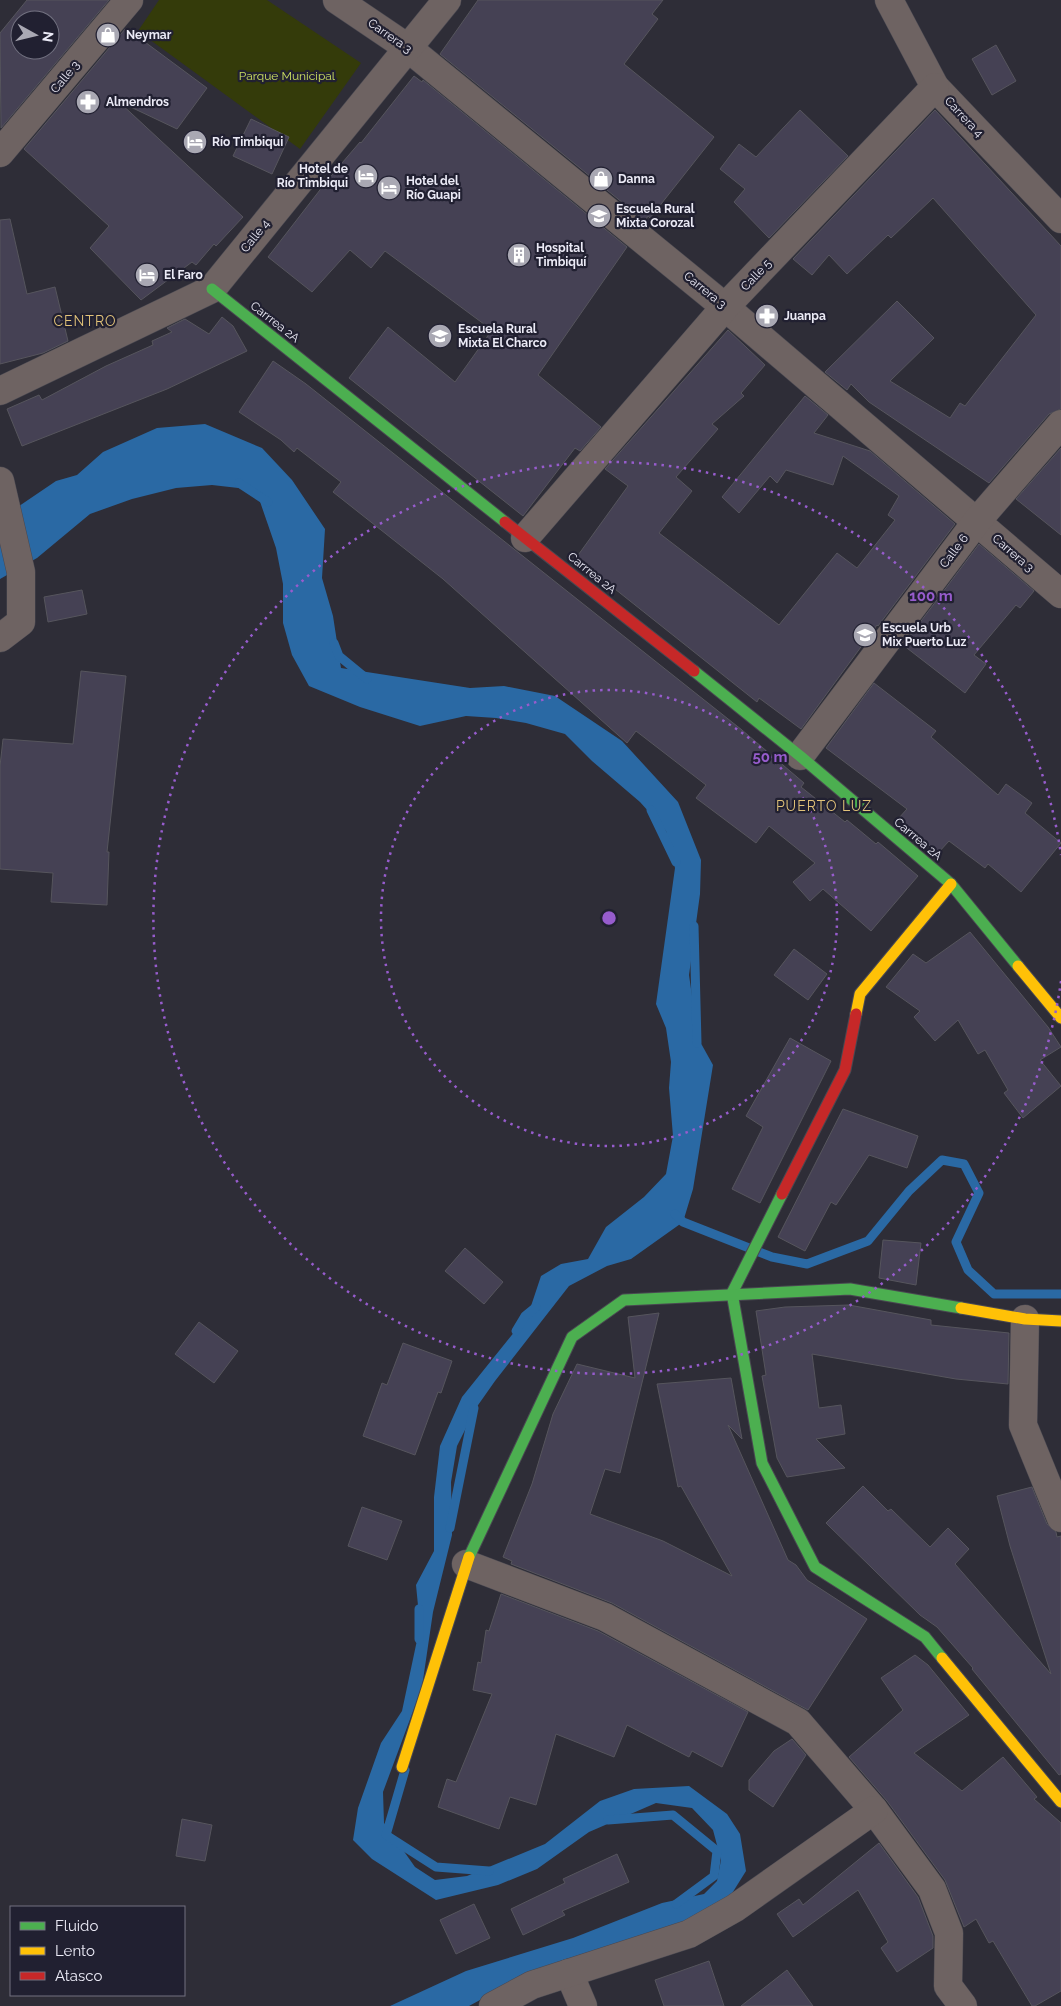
<svg xmlns="http://www.w3.org/2000/svg" width="1061" height="2006" font-family="Raleway,sans-serif">
<rect width="100%" height="100%" fill="#2e2d37"/>
<polygon fill="#343b0a" points="159,0 267,0 361,63 300,149 138,31"/>
<polygon fill="#2a69a4" points="205,424 262,448 292,480 325,529 322,578 333,616 341,668 470,688 504,686 555,696 622,741 678,802 701,860 700,894 689,975 698,1038 713,1065 693,1189 683,1222 631,1259 607,1266 569,1286 495,1381 476,1408 457,1446 451,1482 452,1535 433,1612 422,1687 383,1792 384,1823 415,1867 435,1880 467,1876 545,1844 600,1801 634,1789 689,1786 727,1814 740,1834 746,1871 726,1903 707,1915 502,1988 469,2006 390,2006 466,1971 573,1938 662,1903 704,1894 717,1881 721,1860 713,1830 692,1808 656,1803 589,1832 537,1869 498,1885 436,1900 372,1859 353,1840 358,1808 381,1743 402,1711 420,1626 416,1585 434,1551 434,1497 440,1446 462,1397 528,1315 541,1276 561,1264 588,1259 606,1227 644,1197 666,1174 673,1136 669,1088 671,1062 666,1028 656,1004 675,868 666,831 640,802 592,761 565,734 526,723 496,718 466,716 420,726 360,707 309,686 292,655 283,623 283,584 276,548 256,490 212,485 176,488 132,499 90,514 37,558 0,579 0,519 56,481 77,475 103,452 157,428"/>
<g fill="none" stroke-linecap="round" stroke-linejoin="round">
<g stroke="#2a69a4" stroke-width="9">
<polyline points="239,483 268,502"/>
<polyline points="334,643 339,656 367,679"/>
<polyline points="651,810 676,862"/>
<polyline points="694,926 697,1043"/>
<polyline points="675,1214 683,1222 772,1257 807,1264 868,1241 909,1191 942,1160 964,1164 979,1193 956,1242 968,1270 994,1294 1061,1294"/>
<polyline points="516,1331 525,1316 536,1307"/>
<polyline points="450,1528 474,1408"/>
<polyline points="419,1609 419,1639"/>
<polyline points="405,1770 386,1835 436,1867 489,1871"/>
<polyline points="608,1820 673,1815 717,1851 714,1876 676,1904"/>
</g>
</g>
<g fill="#454154" stroke="#56555d" fill-rule="evenodd">
<path d="M27,0H109L1,128L0,33ZM20,20H50V50H20Z"/>
<polygon points="478,0 663,0 652,14 658,19 624,64 714,137 650,218 648,216 645,221 440,54"/>
<polygon points="126,28 207,88 177,129 118,101 243,217 216,246 214,244 196,265 192,262 141,300 90,248 109,226 24,149"/>
<polygon points="996,45 1016,81 992,95 972,59"/>
<polygon points="414,76 422,82 423,80 627,247 538,375 601,427 580,451 575,448 523,516 349,378 388,327 455,382 492,330 385,251 371,268 350,250 312,292 268,257 330,177 360,142 361,143"/>
<polygon points="800,110 848,156 769,238 734,202 745,189 720,169 739,144 756,157"/>
<polygon points="935,110 1061,246 1061,409 1049,414 989,483 869,402 851,384 847,390 825,372 897,301 934,338 890,381 950,418 960,403 965,406 1036,315 933,198 891,238 888,235 847,274 829,255 812,275 793,259"/>
<polygon points="251,119 289,137 272,174 233,156"/>
<polygon points="10,219 27,294 55,287 68,341 43,353 0,364 0,220"/>
<polygon points="222,317 233,326 247,351 167,389 22,446 7,409 39,395 42,400 106,366 153,345 152,341 172,332 167,328 185,319 209,334"/>
<polygon points="728,330 765,365 741,393 744,396 712,424 718,429 676,477 692,491 659,533 779,625 837,553 857,568 895,520 888,515 899,496 843,456 833,485 786,470 777,483 770,476 739,513 722,497 805,396 828,415 814,433 870,451 955,524 878,626 877,625 801,729 759,698 757,702 576,558 628,486 605,469"/>
<polygon points="273,361 306,384 742,730 804,783 801,787 845,822 847,820 876,844 878,842 918,876 871,931 823,889 810,901 793,882 815,863 769,826 756,843 696,798 706,785 636,731 627,743 443,579 333,492 341,482 297,448 294,452 281,440 239,412"/>
<polygon points="1061,448 1061,535 1016,499"/>
<polygon points="979,544 1034,591 1020,608 1016,605 974,655 986,664 965,693 903,645"/>
<polygon points="82,590 87,614 48,622 44,597"/>
<polygon points="81,671 126,676 107,852 109,852 107,905 51,902 53,873 0,869 0,766 3,739 73,744"/>
<polygon points="874,683 936,731 931,737 998,795 1006,784 1032,803 1025,813 1061,843 1021,892 988,864 985,868 949,841 938,853 898,819 907,809 826,748"/>
<polygon points="970,932 1048,1027 1061,1047 1040,1060 1061,1086 1023,1118 1004,1093 1008,1090 985,1050 978,1054 958,1020 935,1041 914,1017 920,1011 886,987 913,954 926,963"/>
<polygon points="794,949 827,974 808,1000 774,975"/>
<polygon points="790,1038 831,1061 760,1203 732,1189 763,1127 746,1116"/>
<polygon points="843,1109 918,1136 907,1168 869,1155 836,1205 831,1202 805,1251 778,1237"/>
<polygon points="883,1240 921,1243 916,1285 879,1278"/>
<polygon points="465,1248 503,1282 484,1304 445,1271"/>
<polygon points="849,1305 931,1320 931,1325 1009,1333 1008,1384 956,1379 812,1354 819,1408 841,1405 845,1434 816,1439 845,1468 787,1477 777,1458 762,1376 766,1375 756,1311 785,1307"/>
<polygon points="659,1313 620,1473 605,1469 590,1514 663,1541 732,1576 681,1486 678,1487 657,1384 731,1378 742,1439 728,1425 788,1560 796,1565 807,1580 867,1619 808,1710 612,1603 511,1564 512,1561 503,1557 532,1484 553,1414 577,1364 635,1378 628,1317"/>
<polygon points="199,1322 238,1351 214,1383 175,1354"/>
<polygon points="403,1343 452,1361 441,1393 438,1392 415,1455 363,1436 382,1383 387,1385"/>
<polygon points="863,1486 888,1511 891,1509 930,1547 948,1528 969,1549 955,1564 1051,1674 1010,1546 997,1496 1032,1487 1047,1524 1056,1532 1057,1537 1061,1536 1061,1774 1059,1775 972,1669 973,1668 937,1627 920,1615 826,1523"/>
<polygon points="362,1507 402,1521 387,1560 348,1546"/>
<polygon points="501,1594 598,1631 748,1712 722,1767 692,1751 689,1757 627,1725 614,1757 556,1734 536,1805 510,1797 499,1829 438,1807 447,1779 456,1782 492,1694 473,1690 478,1662 481,1663 486,1630 489,1631"/>
<polygon points="915,1655 928,1665 969,1715 914,1753 962,1791 1003,1757 1037,1797 1034,1799 1061,1823 1061,1991 1035,2006 1032,2006 993,1941 989,1943 976,1919 964,1927 945,1880 887,1801 849,1757 903,1710 881,1678"/>
<polygon points="792,1739 806,1755 773,1807 749,1790 749,1780 774,1751"/>
<polygon points="182,1819 212,1825 205,1861 176,1856"/>
<polygon points="879,1843 918,1897 933,1936 933,1948 897,1972 881,1948 888,1942 858,1890 793,1937 777,1914 799,1899 803,1905"/>
<polygon points="617,1854 629,1882 562,1911 565,1915 523,1935 511,1909 565,1883 563,1879"/>
<polygon points="474,1904 490,1938 456,1954 440,1920"/>
<polygon points="709,1961 724,2006 664,2006 655,1980"/>
<polygon points="787,1970 813,2006 741,2006"/>
</g>
<g fill="none" stroke-linecap="round" stroke-linejoin="round">
<g stroke="#494851" stroke-width="29">
<g id="street">
<polyline points="337,0 408,48 725,307 1061,594"/>
<polyline points="889,0 935,87 1061,219"/>
<polyline points="0,153 129,0"/>
<polyline points="0,391 212,289 447,0"/>
<polyline points="0,481 21,572 21,622 0,638"/>
<polyline points="525,538 725,307 935,87"/>
<polyline points="800,756 977,521 1061,424"/>
<polyline points="1025,1319 1023,1425 1061,1518"/>
<polyline points="466,1564 605,1617 798,1722 874,1810 932,1889 949,1933 948,1986 963,2006"/>
<polyline points="569,1973 583,2006"/>
<polyline points="493,2006 532,1985 689,1934 735,1908 874,1810"/>
</g>
</g>
<g stroke="#494851" stroke-width="13">
<g id="fast">
<polyline points="212,289 505,522"/>
<polyline points="694,671 800,756 951,884 1018,966"/>
<polyline points="782,1194 732,1293 762,1463 815,1567 925,1637 942,1658"/>
<polyline points="469,1557 572,1337 624,1300 850,1289 961,1308"/>
</g>
</g>
<g stroke="#494851" stroke-width="13">
<g id="slow">
<polyline points="1018,966 1061,1018"/>
<polyline points="856,1014 860,994 951,884"/>
<polyline points="961,1308 1025,1319 1061,1321"/>
<polyline points="942,1658 1061,1802"/>
<polyline points="402,1767 469,1557"/>
</g>
</g>
<g stroke="#494851" stroke-width="13">
<g id="jam">
<polyline points="505,522 694,671"/>
<polyline points="782,1194 845,1070 856,1014"/>
</g>
</g>
<use href="#street" stroke="#6e6362" stroke-width="28"/>
<use href="#fast" stroke="#4caf50" stroke-width="11"/>
<use href="#slow" stroke="#ffc107" stroke-width="11"/>
<use href="#jam" stroke="#c62828" stroke-width="11"/>
</g>
<g fill="none" stroke="#975ccd" stroke-width="2.5" stroke-dasharray="2.5 5">
<circle cx="609" cy="918" r="228"/>
<path d="M1061 981A456 456 0 1 1 1061 855"/>
</g>
<defs>
<g id="shop-disc" transform="scale(1.25)"><circle r="9.5" fill="#a9a8b3" stroke="#212031"/><path d="M-5-2.5h2.3a2.7 3.5 0 0 1 5.4 0H5L5.5 6h-11ZM-1.5-2.5h3a1.5 2.3 0 0 0-3 0Z" fill="#fff"/></g>
<g id="pharmacy-disc" transform="scale(1.25)"><circle r="9.5" fill="#a9a8b3" stroke="#212031"/><path d="M-2-6h4v4h4v4h-4v4h-4v-4h-4v-4h4Z" fill="#fff"/></g>
<g id="hotel-disc" transform="scale(1.25)"><circle r="9.5" fill="#a9a8b3" stroke="#212031"/><path d="M-6-4.5h1.5V1H6V5H4.5V3h-9V5H-6ZM-4 0a1.8 1.8 0 1 1 3.6 0ZM.5 0V-2.5h3Q6-2.5 6 0Z" fill="#fff"/></g>
<g id="school-disc" transform="scale(1.25)"><circle r="9.5" fill="#a9a8b3" stroke="#212031"/><path d="M0-5L7-2L0 1L-7-2ZM-4 1L0 2.5L4 1V4Q0 6-4 4Z" fill="#fff"/></g>
<g id="building-disc" transform="scale(1.25)"><circle r="9.5" fill="#a9a8b3" stroke="#212031"/><path d="M-4-6H4V6H1V3H-1V6H-4ZM-2.5-4.3h1.7v1.8h-1.7ZM.8-4.3h1.7v1.8H.8ZM-2.5-1h1.7V.8h-1.7ZM.8-1h1.7V.8H.8Z" fill="#fff"/></g>
</defs>
<g fill-rule="evenodd">
<use href="#shop-disc" x="108" y="35"/>
<use href="#pharmacy-disc" x="88" y="102"/>
<use href="#hotel-disc" x="195" y="142"/>
<use href="#hotel-disc" x="366" y="176"/>
<use href="#shop-disc" x="601" y="179"/>
<use href="#hotel-disc" x="389" y="188"/>
<use href="#school-disc" x="599" y="216"/>
<use href="#building-disc" x="519" y="255"/>
<use href="#hotel-disc" x="147" y="275"/>
<use href="#pharmacy-disc" x="767" y="316"/>
<use href="#school-disc" x="440" y="336"/>
<use href="#school-disc" x="865" y="635"/>
</g>
<g text-anchor="middle" stroke-width="4.5" stroke-linejoin="round" paint-order="stroke">
<g font-size="12" font-weight="bold" fill="#ebeaf6" stroke="#212031" text-anchor="start">
<text x="126" y="39">Neymar</text>
<text x="106" y="106">Almendros</text>
<text x="212" y="146">Río Timbiqui</text>
<text x="348" y="173" text-anchor="end">Hotel de<tspan x="348" dy="14">Río Timbiqui</tspan></text>
<text x="618" y="183">Danna</text>
<text x="406" y="185">Hotel del<tspan x="406" dy="14">Río Guapi</tspan></text>
<text x="616" y="213">Escuela Rural<tspan x="616" dy="14">Mixta Corozal</tspan></text>
<text x="536" y="252">Hospital<tspan x="536" dy="14">Timbiquí</tspan></text>
<text x="164" y="279">El Faro</text>
<text x="784" y="320">Juanpa</text>
<text x="458" y="333">Escuela Rural<tspan x="458" dy="14">Mixta El Charco</tspan></text>
<text x="882" y="632">Escuela Urb<tspan x="882" dy="14">Mix Puerto Luz</tspan></text>
</g>
<g font-size="12" fill="#ebeaf6" stroke="#212031">
<text transform="translate(390 36) rotate(35)" y="4">Carrera 3</text>
<text transform="translate(65 77) rotate(-50)" y="4">Calle 3</text>
<text transform="translate(964 117) rotate(47)" y="4">Carrera 4</text>
<text transform="translate(255 236) rotate(-51)" y="4">Calle 4</text>
<text transform="translate(756 275) rotate(-46)" y="4">Calle 5</text>
<text transform="translate(705 290) rotate(39)" y="4">Carrera 3</text>
<text transform="translate(275 322) rotate(38)" y="4">Carrrea 2A</text>
<text transform="translate(954 551) rotate(-53)" y="4">Calle 6</text>
<text transform="translate(1013 553) rotate(41)" y="4">Carrera 3</text>
<text transform="translate(592 573) rotate(39)" y="4">Carrrea 2A</text>
<text transform="translate(918 839) rotate(40)" y="4">Carrrea 2A</text>
</g>
<g font-size="12" fill="#cce062" stroke="#212031">
<text x="287" y="80">Parque Municipal</text>
</g>
<g font-size="14" letter-spacing="1" fill="#e2c379" stroke="#212031">
<text x="85" y="326">CENTRO</text>
<text x="824" y="811">PUERTO LUZ</text>
</g>
</g>
<circle cx="609" cy="918" r="8" fill="#975ccd" stroke="#212031" stroke-width="2.5"/>
<g font-size="15" text-anchor="middle" font-weight="bold" fill="#975ccd" stroke="#212031" stroke-width="4.5" stroke-linejoin="round" paint-order="stroke">
<text x="931" y="601">100 m</text>
<text x="770" y="762">50 m</text>
</g>
<rect x="10" y="1906" width="175" height="90" fill="#212031" stroke="#727180"/>
<rect x="20" y="1922" width="25" height="8" fill="#4caf50" stroke="#727180"/>
<text x="55" y="1931" font-size="15" fill="#ebeaf6">Fluido</text>
<rect x="20" y="1947" width="25" height="8" fill="#ffc107" stroke="#727180"/>
<text x="55" y="1956" font-size="15" fill="#ebeaf6">Lento</text>
<rect x="20" y="1972" width="25" height="8" fill="#c62828" stroke="#727180"/>
<text x="55" y="1981" font-size="15" fill="#ebeaf6">Atasco</text>
<g transform="translate(35 35) rotate(98)"><circle r="24" fill="#212031" stroke="#727180"/>
<path d="M0-4L9 19L0 12L-9 19Z" fill="#a9a8b3"/>
<text y="-8" font-size="14" font-weight="bold" text-anchor="middle" fill="#ebeaf6">N</text>
</g>
</svg>
